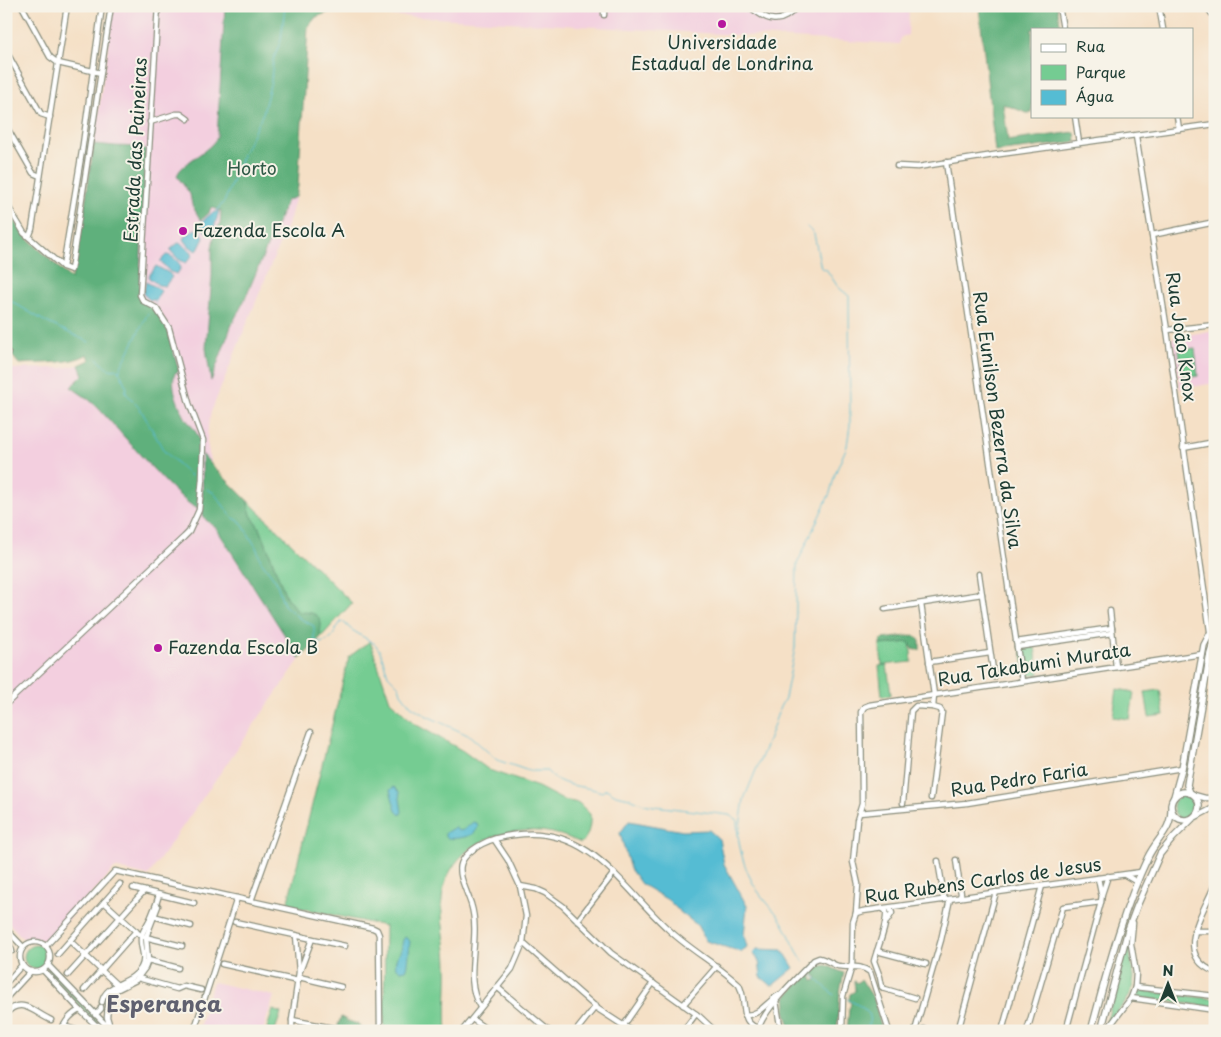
<svg xmlns="http://www.w3.org/2000/svg" width="1221" height="1037" font-family="'Playpen Sans',sans-serif">
<rect width="100%" height="100%" fill="#f7f3e8"/>
<filter id="ink" filterUnits="userSpaceOnUse"><feTurbulence type="fractalNoise" baseFrequency=".02" numOctaves="2"/><feDisplacementMap in="SourceGraphic" scale="10" xChannelSelector="R" yChannelSelector="G"/><feConvolveMatrix kernelMatrix="1 2 1 2 8 2 1 2 1" color-interpolation-filters="sRGB"/></filter>
<filter id="wash" filterUnits="userSpaceOnUse"><feTurbulence type="fractalNoise" baseFrequency=".0096" numOctaves="4" result="noise"/><feDisplacementMap in="SourceGraphic" scale="20" xChannelSelector="R" yChannelSelector="G"/><feGaussianBlur stdDeviation="1.12" result="paint"/><feColorMatrix in="noise" values="0 0 0 0 0 0 0 0 0 0 0 0 0 0 0 0 0 1.4 0 .05"/><feComposite in="paint" operator="in"/></filter>
<g filter="url(#wash)">
<rect width="100%" height="100%" fill="#f5e0c6"/>
<g fill="#f3cfdf">
<polygon points="114,6 909,6 908,35 901,37 899,44 329,12 319,16 313,20 308,27 308,32 297,192 290,218 211,412 208,426 207,442 211,464 352,603 300,659 148,876 115,868 52,938 44,941 33,939 26,942 6,920 6,369 62,368 79,365 90,360 79,244"/>
<polygon points="1215,330 1215,383 1180,389 1172,338"/>
<polygon points="213,982 274,996 263,1031 198,1031"/>
</g>
<g fill="#74cc92" stroke="#4a8463">
<polygon points="1195,348 1198,376 1183,378 1179,350"/>
<polygon points="247,500 352,603 321,637 319,632 304,612 298,612 286,597 261,531 251,515"/>
<path d="M370,641L390,701L415,724L463,751L489,770L538,787L563,800L579,803L590,814C591,823 589,837 581,843C572,839 563,835 553,833C505,823 448,844 442,898C440,920 447,944 447,966C448,987 445,1010 447,1031H384L385,926L287,905L349,657Z"/>
<polygon points="910,642 912,662 882,665 880,645"/>
<polygon points="1035,647 1039,674 1028,676 1025,674 1021,649"/>
<polygon points="887,665 891,695 882,696 879,666"/>
<polygon points="1117,689 1134,692 1130,719 1113,717"/>
<polygon points="1160,690 1164,715 1149,717 1145,692"/>
<circle cx="1185" cy="807" r="12"/>
<polygon points="1128,942 1134,977 1133,986 1130,995 1125,1003 1106,1024"/>
<circle cx="36" cy="957" r="12"/>
<polygon points="49,968 97,1020 97,1022 95,1023 49,972 47,970"/>
<polygon points="1137,990 1215,999 1215,1007 1135,997"/>
<polygon points="273,1010 281,1013 275,1030 267,1028"/>
</g>
<g fill="#5fb07c" stroke="#3f7658">
<path d="M225,6H330L329,12L316,17L308,27L298,186L296,197L287,200L244,301L232,324L211,381L206,348L212,276V248L214,237L220,224L221,211L211,207L209,213L201,220L200,219L192,205L190,194L177,176C181,162 210,152 217,137Z"/>
<polygon points="756,6 789,6 784,13 763,12"/>
<polygon points="983,6 1057,6 1061,29 1032,29 1032,113 1027,113 1003,104 1008,140 1006,141 1075,132 1076,142 995,152 979,7"/>
<path d="M94,144L115,146L142,147L146,150L139,297L157,313L166,326L179,371L175,373C170,387 179,406 186,419C191,426 196,430 199,439L198,508C181,506 113,422 95,405C88,398 79,393 71,387L83,375L79,365L90,360L88,354C69,365 41,362 19,364L6,348V206L23,234L71,279L79,244Z"/>
<path d="M202,454L211,464L247,500L251,515L261,531L286,597L298,612C307,612 321,612 321,625C321,630 319,632 321,637L300,659L216,528L206,520L203,515Z"/>
<polygon points="915,635 920,641 920,650 913,649 909,642 881,645 880,642 883,639"/>
<polygon points="826,965 844,973 840,992 837,1031 791,1031 785,1010 787,1005 786,997 804,977 811,975 813,981 815,981 817,978 812,971 813,968"/>
<polygon points="861,979 874,999 882,1031 847,1031 849,1009 851,1004 849,1000 850,994 855,991 854,981 857,983"/>
<polygon points="341,1017 348,1021 358,1024 363,1031 336,1031"/>
</g>
<g fill="#55bcd3" stroke="#3a7c84">
<polygon points="219,211 213,232 208,233 198,225 212,213"/>
<polygon points="195,229 203,235 204,238 198,250 196,251 189,246 183,238"/>
<polygon points="178,243 182,244 192,252 192,256 186,263 178,259 170,250"/>
<path d="M166,255C172,255 180,262 181,268L177,274L170,272L161,262V260Z"/>
<polygon points="156,266 169,273 172,277 165,286 158,285 148,277"/>
<polygon points="146,282 158,288 161,291 155,300 150,300 143,294"/>
<polygon points="394,787 399,792 402,812 400,815 396,811 390,790"/>
<polygon points="629,821 683,831 709,830 719,839 724,864 747,906 744,935 747,947 741,952 706,941 697,925 680,912 668,900 641,884 630,869 620,833"/>
<path d="M473,822L477,823L478,826C478,827 476,832 474,833C468,838 450,840 445,837V833L455,827L458,831L464,830Z"/>
<path d="M405,937L410,941C409,948 409,966 406,970L401,971L396,967C394,959 398,957 401,950C403,945 401,942 405,937Z"/>
<polygon points="757,949 783,950 794,968 772,986 761,977 759,961 753,953"/>
</g>
<g fill="none" stroke-linecap="round" stroke-linejoin="round">
<g stroke="#55bcd3" stroke-width="1">
<polyline points="216,212 225,200 244,152 263,113 271,81 273,60 281,40 285,6"/>
<polyline points="6,298 46,322 89,342"/>
<polyline points="155,304 157,297"/>
<path d="M97,358C103,365 108,372 118,369L127,388L125,392L141,410L164,451L191,476"/>
<polyline points="119,371 148,313"/>
<path d="M207,489L214,493L232,517L241,522L256,547L261,561L276,581L284,605L299,618L314,626V639L320,643C336,639 333,631 342,621L352,630L375,644L380,651L388,675L399,686L401,693L411,706L427,716L470,736L497,760L529,771H547C561,788 583,785 602,792L606,789L616,795L630,798L644,804L654,806L729,815L737,820C738,846 743,868 757,890C764,901 774,909 781,920C790,934 794,948 803,961"/>
<polyline points="739,833 744,799 768,741 780,707 785,698 795,648 797,564 830,493 835,474 847,446 850,425 849,296 838,287 826,269 821,268 814,234 807,227"/>
<polyline points="810,973 834,995"/>
<polyline points="847,999 862,1007 870,1015 868,1031"/>
</g>
</g>
</g>
<g filter="url(#ink)">
<g fill="none" stroke-linecap="round" stroke-linejoin="round">
<g stroke="#8a8e7d" stroke-width="7">
<g id="minor">
<polyline points="22,6 50,57 58,63 101,73"/>
<path d="M749,6C767,21 781,27 797,6"/>
<polyline points="1059,6 1063,29"/>
<polyline points="1159,6 1163,29"/>
<polyline points="1206,6 1215,18"/>
<polyline points="604,15 604,6"/>
<polyline points="6,51 41,114 50,117"/>
<polyline points="1075,116 1079,143"/>
<polyline points="1177,116 1179,129"/>
<polyline points="150,122 176,114 181,114 188,119"/>
<polyline points="6,126 33,173 40,176"/>
<polyline points="1136,136 1167,330 1210,631"/>
<polyline points="946,162 1022,681"/>
<polyline points="897,166 918,167 1000,154 1215,124"/>
<polyline points="6,203 24,233 63,267 71,270 111,6"/>
<polyline points="1152,235 1215,222"/>
<polyline points="29,237 32,229 67,6"/>
<polyline points="63,267 82,151 102,6"/>
<polyline points="1167,330 1215,325"/>
<polyline points="6,350 8,353 6,358"/>
<polyline points="1183,448 1215,442"/>
<polyline points="979,574 994,677"/>
<polyline points="921,604 934,695 933,707"/>
<polyline points="885,609 982,594"/>
<polyline points="1110,611 1116,667"/>
<polyline points="1016,642 1112,628"/>
<polyline points="1017,647 1112,633"/>
<polyline points="929,662 990,653"/>
<polyline points="6,704 184,537 189,532 199,510 202,479 203,440 189,403 169,328 156,308 143,301 140,295 158,6"/>
<polyline points="1194,795 1205,798 1215,798"/>
<polyline points="903,803 911,711 916,706 933,707 940,709 942,712 931,798"/>
<polyline points="859,813 967,803 1182,768"/>
<polyline points="1194,818 1215,807"/>
<polyline points="956,860 961,894 960,897"/>
<polyline points="938,861 944,896 942,900"/>
<polyline points="1125,875 1137,882"/>
<polyline points="1098,878 1101,893"/>
<path d="M1215,884C1204,912 1172,955 1215,972"/>
<polyline points="520,886 536,889 545,893 563,906 611,953 699,1016 715,1031"/>
<polyline points="133,888 194,903"/>
<polyline points="251,901 311,732"/>
<polyline points="104,902 141,936 182,946"/>
<path d="M883,909L886,911C888,924 877,949 874,961L880,977L882,987L885,989L915,998"/>
<polyline points="856,913 863,911 1141,872"/>
<polyline points="153,916 191,926"/>
<polyline points="577,921 614,873"/>
<polyline points="887,921 892,913 890,908"/>
<polyline points="235,922 345,946"/>
<polyline points="6,929 23,947"/>
<polyline points="1194,931 1215,931"/>
<polyline points="8,941 12,951"/>
<polyline points="70,941 118,986"/>
<circle cx="35" cy="957" r="15"/>
<polyline points="523,943 598,1009 632,1031"/>
<polyline points="46,946 115,871 237,898"/>
<polyline points="877,951 926,964"/>
<polyline points="58,954 120,884"/>
<polyline points="148,960 178,968"/>
<polyline points="222,964 298,981"/>
<polyline points="48,965 104,1023 114,1031"/>
<polyline points="43,970 80,1010 102,1031"/>
<polyline points="300,971 312,939"/>
<polyline points="68,975 144,891"/>
<polyline points="299,977 341,987"/>
<polyline points="138,978 177,989 184,986 201,990"/>
<polyline points="6,983 22,965"/>
<polyline points="497,987 549,1031"/>
<polyline points="1135,987 1215,996"/>
<polyline points="84,990 136,931"/>
<polyline points="6,998 31,971"/>
<polyline points="1131,998 1215,1010"/>
<polyline points="776,1001 781,1031"/>
<path d="M102,1002C106,982 131,985 141,968C147,957 140,949 141,938C142,931 148,924 151,917C154,910 157,902 159,895"/>
<polyline points="108,1003 112,992 136,980 145,968 148,960 146,937 158,906"/>
<polyline points="683,1005 717,966"/>
<polyline points="108,1007 107,1017 110,1027"/>
<path d="M480,1007C462,977 482,939 471,904C461,875 449,862 482,844C495,837 509,835 523,834C592,829 623,888 668,929C690,950 717,964 739,985C749,1005 736,1023 764,1031"/>
<path d="M6,1014C21,995 36,1014 51,1020"/>
<polyline points="95,1015 101,1009 101,1007"/>
<path d="M745,1015C761,1015 766,1002 779,995"/>
<polyline points="472,1019 489,1031"/>
<polyline points="292,1020 333,1028"/>
<polyline points="624,1025 653,983"/>
<polyline points="63,1026 79,1031"/>
<path d="M758,1029C766,1006 797,978 814,960L819,958C826,959 831,964 838,966C850,968 860,964 870,972L889,1031"/>
<polyline points="924,1029 929,1031"/>
<path d="M62,1031C64,1022 72,1013 80,1010"/>
<polyline points="88,1031 98,1025"/>
<polyline points="194,1031 237,898 373,928 377,930 379,935 380,1031"/>
<polyline points="292,1031 292,1020 299,972 296,935"/>
<polyline points="462,1031 512,969 523,943 526,916 520,886 508,860 494,839"/>
<polyline points="576,1031 596,1006"/>
<polyline points="683,1031 696,1014"/>
<polyline points="842,1031 843,996 852,966 853,922 856,913 858,884 853,862 857,820 862,804 862,793 861,712 864,707 869,705 1202,654"/>
<polyline points="915,1031 941,940 950,899"/>
<polyline points="958,1031 996,892"/>
<polyline points="1002,1031 1042,886"/>
<polyline points="1027,1031 1063,907 1101,902"/>
<polyline points="1066,1031 1101,902 1102,894 1108,876"/>
<polyline points="1106,1031 1131,998 1135,987 1136,973 1131,944 1133,923"/>
</g>
</g>
<g stroke="#8a8e7d" stroke-width="8">
<g id="major">
<circle cx="1185" cy="806" r="14"/>
<polyline points="1190,793 1187,785 1188,779 1210,654 1215,638"/>
<polyline points="1174,797 1182,768 1204,645 1215,624"/>
<path d="M1091,1031C1107,972 1122,912 1148,857C1157,838 1171,831 1171,810"/>
<polyline points="1101,1031 1128,930 1137,906 1160,854 1173,838 1192,819"/>
</g>
</g>
<use href="#minor" stroke="#fff" stroke-width="4.5"/>
<use href="#major" stroke="#fff" stroke-width="5.5"/>
</g>
</g>
<g fill="#b5179e" stroke="#f7f3e8" stroke-width="2">
<circle cx="722" cy="24" r="5"/>
<circle cx="183" cy="231" r="5"/>
<circle cx="158" cy="648" r="5"/>
</g>
<g text-anchor="middle" stroke-width="4" stroke-linejoin="round" paint-order="stroke">
<g font-size="18" fill="#1f3d34" stroke="#f7f3e8" text-anchor="start">
<text x="722" y="49" text-anchor="middle">Universidade<tspan x="722" dy="21">Estadual de Londrina</tspan></text>
<text x="193" y="237">Fazenda Escola A</text>
<text x="168" y="654">Fazenda Escola B</text>
</g>
<g font-size="18" fill="#1f3d34" stroke="#f7f3e8">
<text transform="translate(136 150) rotate(-87)" y="6">Estrada das Paineiras</text>
<text transform="translate(1181 337) rotate(82)" y="6">Rua João Knox</text>
<text transform="translate(997 420) rotate(82)" y="6">Rua Eunilson Bezerra da Silva</text>
<text transform="translate(1034 665) rotate(-9)" y="6">Rua Takabumi Murata</text>
<text transform="translate(1019 780) rotate(-9)" y="6">Rua Pedro Faria</text>
<text transform="translate(983 881) rotate(-8)" y="6">Rua Rubens Carlos de Jesus</text>
</g>
<g font-size="18" fill="#305a47" stroke="#f7f3e8">
<text x="252" y="175">Horto</text>
</g>
<g font-size="22" font-weight="bold" fill="#5f606f" stroke="#f7f3e8">
<text x="164" y="1012">Esperança</text>
</g>
</g>
<rect width="1221" height="1037" fill="none" stroke="#f7f3e8" stroke-width="25"/>
<rect x="1031" y="28" width="162" height="90" fill="#f7f3e8" stroke="#a1aaa0"/>
<rect x="1041" y="44" width="25" height="8" fill="#ffffff" stroke="#a1aaa0"/>
<text x="1076" y="52" font-size="15" fill="#1f3d34">Rua</text>
<rect x="1041" y="65" width="25" height="15" fill="#74cc92" stroke="#a1aaa0"/>
<text x="1076" y="78" font-size="15" fill="#1f3d34">Parque</text>
<rect x="1041" y="90" width="25" height="15" fill="#55bcd3" stroke="#a1aaa0"/>
<text x="1076" y="102" font-size="15" fill="#1f3d34">Água</text>
<g transform="translate(1168 984)" stroke="#f7f3e8" stroke-width="4" paint-order="stroke">
<path d="M0-4L9 19L0 12L-9 19Z" fill="#1f3d34"/>
<text y="-8" font-size="14" font-weight="bold" text-anchor="middle" fill="#1f3d34">N</text>
</g>
</svg>
